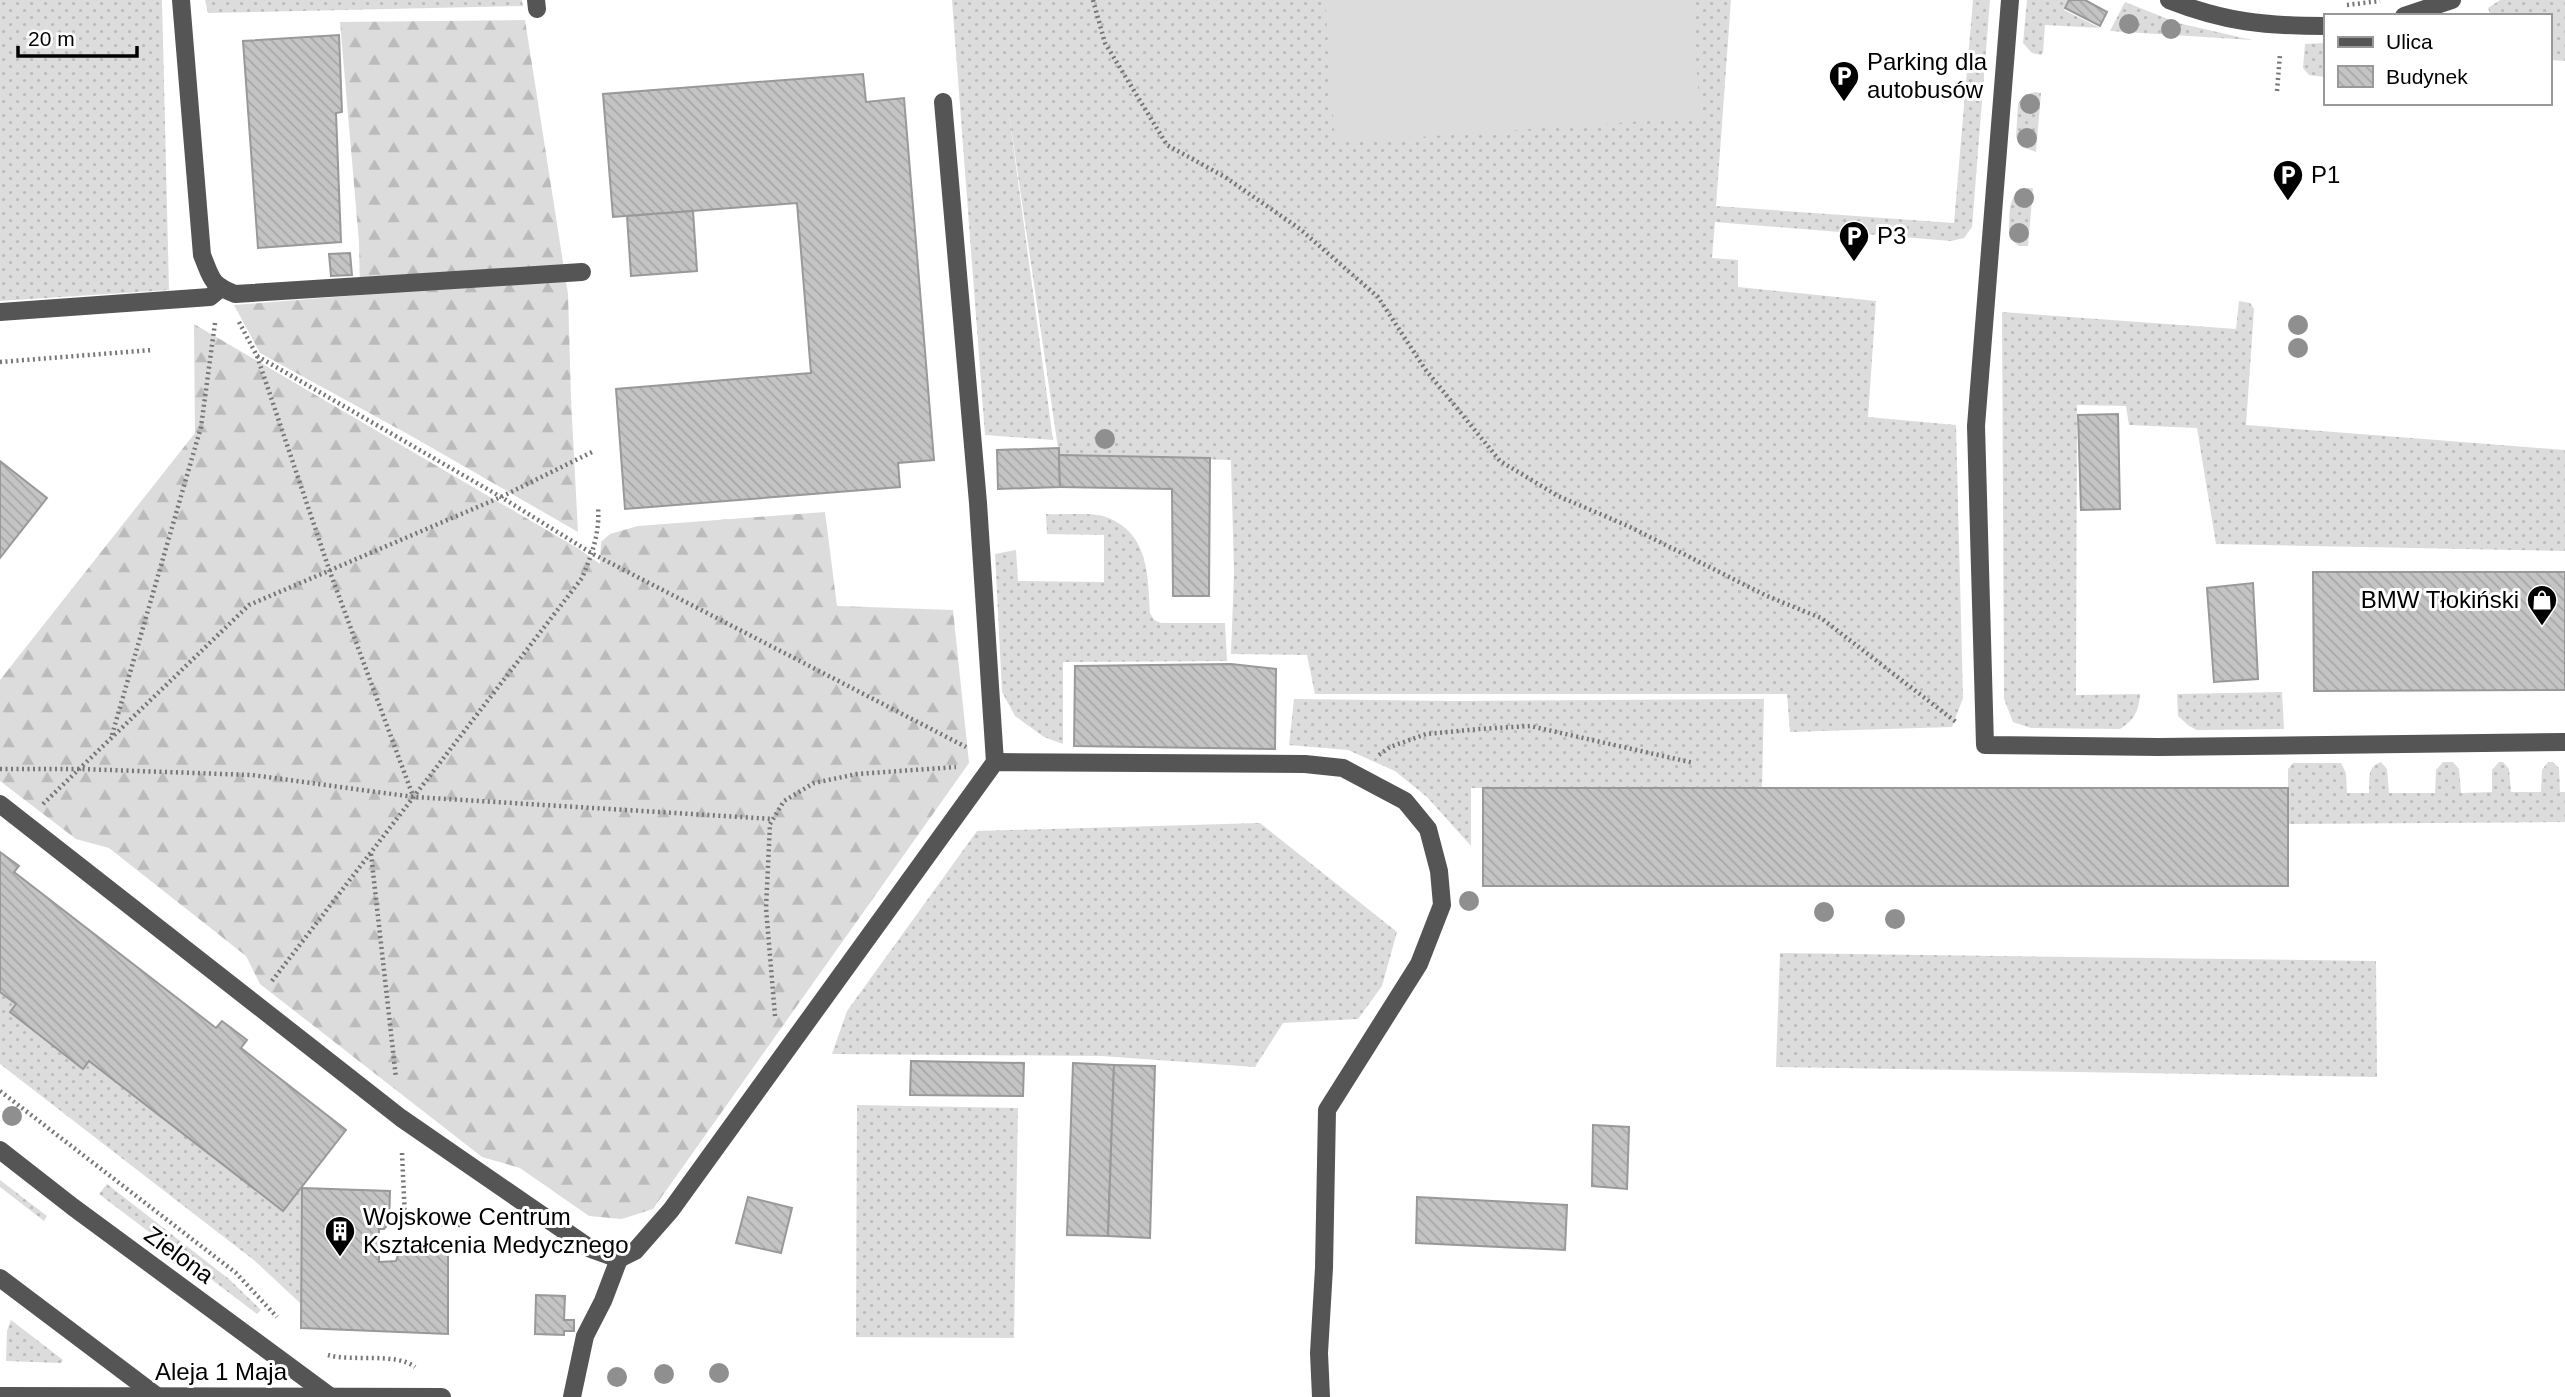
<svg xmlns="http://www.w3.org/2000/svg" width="2565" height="1397" font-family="Helvetica,sans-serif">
<defs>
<pattern id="grass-dots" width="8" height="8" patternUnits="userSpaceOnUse" patternTransform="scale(1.75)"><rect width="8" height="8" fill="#dcdcdc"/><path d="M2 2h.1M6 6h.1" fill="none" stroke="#bbb" stroke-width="1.8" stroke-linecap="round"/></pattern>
<pattern id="forest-firs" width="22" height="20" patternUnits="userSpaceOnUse" patternTransform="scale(1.75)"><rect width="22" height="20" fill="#dcdcdc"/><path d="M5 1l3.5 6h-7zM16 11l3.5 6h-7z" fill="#bbb"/></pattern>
<pattern id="building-back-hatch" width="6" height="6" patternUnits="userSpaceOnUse" patternTransform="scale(1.75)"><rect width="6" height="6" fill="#c4c4c4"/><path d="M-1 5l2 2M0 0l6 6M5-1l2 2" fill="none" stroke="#a7a7a7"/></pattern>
</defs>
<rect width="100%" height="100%" fill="#fff"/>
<g fill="url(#grass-dots)">
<polygon points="0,0 162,0 169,290 0,301"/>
<polygon points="205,0 522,0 523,6 208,13"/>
<polygon points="952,0 1731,0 1716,206 1954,223 1973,0 1990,0 1972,227 1964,238 1951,241 1715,222 1712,258 1738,260 1738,287 1876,301 1868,417 1956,425 1963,698 1952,727 1790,732 1787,694 1315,694 1307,655 1231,654 1234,573 1231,460 1059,455 1008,107 1053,440 985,435"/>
<polygon points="2027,0 2069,0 2064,10 2100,28 2045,25 2043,52 2041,55 2032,53 2023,43"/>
<polygon points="2500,0 2565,0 2565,61 2549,60 2549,16 2491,16 2488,8"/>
<polygon points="2125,2 2178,23 2252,40 2110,31"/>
<polygon points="2325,43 2325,77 2309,75 2303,68 2305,44"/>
<polygon points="2035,92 2041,93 2036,152 2022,147 2016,137 2018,104 2024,95"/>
<path d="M2033,188L2028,246H2019L2010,239L2009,233C2010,213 2006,187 2033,188Z"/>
<path d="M2239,301L2250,303L2254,309L2246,425L2565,450V551L2216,544L2197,428L2129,425L2126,406L2077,405L2076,695L2140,694C2139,711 2134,720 2120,729L2031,728L2013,722L2004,699L2002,312L2236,329Z"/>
<path d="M1046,514C1060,515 1094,512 1106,517C1149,533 1148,575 1150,613L1154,620L1161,623H1225L1227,661L1063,662V744L1044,737L1015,716L1002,692L995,554L1016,550L1018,581L1104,582V535L1047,534Z"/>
<polygon points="2282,692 2284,729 2197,730 2189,726 2178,716 2177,694"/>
<polygon points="1294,699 1453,701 1764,699 1762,788 1471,788 1471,846 1427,797 1395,771 1348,750 1289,745"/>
<path d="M2381,762L2387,769L2389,793H2435L2436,770L2443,762H2453L2459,769L2461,793L2492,792V770L2499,762H2503L2509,769L2511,792H2541L2542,770L2548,762H2553L2559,768L2560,792H2565V822L2288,824V769L2293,763H2341L2346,773L2347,793H2369C2370,781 2366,767 2381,762Z"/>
<polygon points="1260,823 1397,932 1382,986 1358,1019 1283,1023 1255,1067 1102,1056 832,1054 847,1011 977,831"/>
<polygon points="1780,953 2376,961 2377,1077 1776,1067"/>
<polygon points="0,992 16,1004 10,1012 83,1068 89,1061 283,1211 302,1188 301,1304 255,1261 0,1064"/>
<polygon points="857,1105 1018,1108 1014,1338 856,1337"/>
<polygon points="0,1180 47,1216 44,1221 0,1187"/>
<polygon points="107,1184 229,1279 261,1310 257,1314 99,1194"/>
<polygon points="11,1320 63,1360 61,1363 6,1361 7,1331"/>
</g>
<g fill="url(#forest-firs)">
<polygon points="525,20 568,294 571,399 578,532 413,437 260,353 234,305 360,295 359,242 340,22"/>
<polygon points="194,324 579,549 600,564 601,542 610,534 638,526 825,512 837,606 953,610 969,763 653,1209 622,1219 589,1216 520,1168 482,1157 260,984 246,956 109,848 76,839 0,781 0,680 195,433"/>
</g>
<polygon fill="#dcdcdc" points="1325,0 1692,0 1700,117 1335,143"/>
<g fill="url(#building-back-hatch)" stroke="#999" stroke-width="2">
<polygon points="2069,0 2085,0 2107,12 2100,26 2065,8"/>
<polygon points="339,35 342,112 336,113 341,242 258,248 243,41"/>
<polygon points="863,74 866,102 904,98 934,460 898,463 900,487 625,509 616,389 811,373 797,203 613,217 603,94"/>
<polygon points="693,211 697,271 631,276 627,216"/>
<polygon points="350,253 352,275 331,276 329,254"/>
<polygon points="2118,414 2120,509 2081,510 2078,415"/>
<polygon points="1059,448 1060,487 998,489 997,450"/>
<polygon points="1059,455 1210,458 1209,596 1173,596 1172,489 1060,487"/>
<polygon points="0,461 47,498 0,558"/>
<polygon points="2313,572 2565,572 2565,690 2314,691"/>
<polygon points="2253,583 2258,679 2214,682 2207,588"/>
<polygon points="1231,664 1276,669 1275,749 1074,746 1075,666"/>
<rect x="1483" y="788" width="805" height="98"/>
<polygon points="0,852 19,866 14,872 216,1028 222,1021 247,1040 241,1048 346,1130 283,1211 89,1061 83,1069 10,1012 16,1004 0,992"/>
<polygon points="911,1061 1024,1063 1023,1096 910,1095"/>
<polygon points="1073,1063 1114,1065 1108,1236 1067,1235"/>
<polygon points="1114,1065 1155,1066 1150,1238 1108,1236"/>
<polygon points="1593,1125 1629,1127 1627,1189 1592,1186"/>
<polygon points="302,1188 390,1191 389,1223 384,1229 379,1229 379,1262 396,1261 398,1255 403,1250 418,1247 418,1244 448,1244 448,1334 301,1328"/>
<polygon points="748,1197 792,1208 781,1253 736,1243"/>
<polygon points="1417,1197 1567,1205 1565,1250 1416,1243"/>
<polygon points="536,1295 565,1296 564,1320 574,1320 574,1331 564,1331 564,1335 535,1334"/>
</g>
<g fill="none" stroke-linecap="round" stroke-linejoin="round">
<g stroke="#777" stroke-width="4.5" stroke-dasharray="2 3.5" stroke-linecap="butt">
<polyline points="1093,0 1105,43 1167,145 1225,177 1300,229 1378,297 1425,369 1500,461 1558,496 1628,526 1767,596 1821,618 1956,722"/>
<polyline points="2347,5 2380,1"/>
<polyline points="2277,91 2280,54"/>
<polyline points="239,322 257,356 501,497 593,554 966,747"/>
<polyline points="257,356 330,572 413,796"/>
<polyline points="0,362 152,350"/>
<polyline points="112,735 201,427 215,323"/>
<polyline points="1379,755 1390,747 1426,734 1479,729 1530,726 1694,763"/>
<polyline points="0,769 80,769 252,775 414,797 773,819"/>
<polyline points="43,804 249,605 501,497 592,452"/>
<polyline points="371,854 396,1078"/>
<path d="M272,981L582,578C592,554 600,533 598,507"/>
<polyline points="775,1016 766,908 770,824 784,801 814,783 857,774 956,767"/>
<polyline points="0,1091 236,1273 277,1317"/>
<polyline points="402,1153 405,1219 411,1224 463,1225"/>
<path d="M328,1355C353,1362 395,1352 415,1367"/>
</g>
<g stroke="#555" stroke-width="18">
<path d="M181,0L202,255C212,279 210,284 235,294L582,272"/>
<polyline points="536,0 537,9"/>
<polyline points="2010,0 1976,426 1985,745 2159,747 2565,742"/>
<path d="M2169,0C2225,22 2265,26 2325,26"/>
<polyline points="2404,16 2452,0"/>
<polyline points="943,102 978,503 995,762"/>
<polyline points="0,312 210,297 221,288"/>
<polyline points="0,804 401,1118 591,1249 619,1259 635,1251 671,1210 995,762 1305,764 1343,768 1405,801 1428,829 1439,871 1442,905 1419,964 1327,1110 1324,1268 1319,1353 1321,1397"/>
<polyline points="0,1150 73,1207 331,1397"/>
<polyline points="0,1278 158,1397"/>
<polyline points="0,1396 442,1397"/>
<polyline points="572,1397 585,1336 603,1301 619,1259"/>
</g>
</g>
<g fill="#8f8f8f">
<circle cx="2129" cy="24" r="10"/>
<circle cx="2171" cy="29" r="10"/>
<circle cx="2030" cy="104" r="10"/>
<circle cx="2027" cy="138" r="10"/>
<circle cx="2024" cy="198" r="10"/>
<circle cx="2019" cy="233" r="10"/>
<circle cx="2298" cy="325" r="10"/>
<circle cx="2298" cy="348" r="10"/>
<circle cx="1105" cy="439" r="10"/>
<circle cx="1469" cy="901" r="10"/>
<circle cx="1824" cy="912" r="10"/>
<circle cx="1895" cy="919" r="10"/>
<circle cx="12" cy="1116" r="10"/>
<circle cx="719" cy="1373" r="10"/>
<circle cx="664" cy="1374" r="10"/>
<circle cx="617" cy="1377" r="10"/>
</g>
<defs>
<g id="parking-pin" transform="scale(1.575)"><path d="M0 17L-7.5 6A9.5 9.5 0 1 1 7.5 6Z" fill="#000" stroke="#fff"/><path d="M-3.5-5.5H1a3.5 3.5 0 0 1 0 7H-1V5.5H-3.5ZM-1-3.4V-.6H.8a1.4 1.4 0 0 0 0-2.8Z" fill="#fff"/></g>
<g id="shop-pin" transform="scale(1.575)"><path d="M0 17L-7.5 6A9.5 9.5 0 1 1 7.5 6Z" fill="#000" stroke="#fff"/><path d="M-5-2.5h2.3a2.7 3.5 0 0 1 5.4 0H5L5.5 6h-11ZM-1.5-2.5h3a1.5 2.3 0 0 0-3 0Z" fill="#fff"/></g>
<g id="building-pin" transform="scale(1.575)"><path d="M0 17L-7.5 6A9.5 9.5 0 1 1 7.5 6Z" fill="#000" stroke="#fff"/><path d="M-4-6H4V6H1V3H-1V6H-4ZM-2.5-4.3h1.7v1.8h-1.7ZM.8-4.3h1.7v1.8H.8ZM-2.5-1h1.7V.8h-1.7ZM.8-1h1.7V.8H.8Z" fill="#fff"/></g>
</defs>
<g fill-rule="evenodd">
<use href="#parking-pin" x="1844" y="76"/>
<use href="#parking-pin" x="2288" y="175"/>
<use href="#parking-pin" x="1854" y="236"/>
<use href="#shop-pin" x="2542" y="600"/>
<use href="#building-pin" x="340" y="1231"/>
</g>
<g text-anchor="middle" stroke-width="6" stroke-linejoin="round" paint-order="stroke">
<g font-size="24" fill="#000" stroke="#fff" text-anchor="start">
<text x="1867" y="70">Parking dla<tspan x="1867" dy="28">autobusów</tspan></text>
<text x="2311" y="183">P1</text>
<text x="1877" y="244">P3</text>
<text x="2519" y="608" text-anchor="end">BMW Tłokiński</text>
<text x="363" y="1225">Wojskowe Centrum<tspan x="363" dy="28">Kształcenia Medycznego</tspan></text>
</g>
<g font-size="24" fill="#000" stroke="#fff">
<text transform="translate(179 1255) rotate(36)" y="8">Zielona</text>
<text x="221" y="1380">Aleja 1 Maja</text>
</g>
</g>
<rect x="2324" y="14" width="228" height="91" fill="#ffffff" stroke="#999999" stroke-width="2"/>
<rect x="2338" y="37" width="35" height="10" fill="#555555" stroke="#999999" stroke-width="2"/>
<text x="2386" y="49" font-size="21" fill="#000000">Ulica</text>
<rect x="2338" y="66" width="35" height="21" fill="url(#building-back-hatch)" stroke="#999999" stroke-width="2"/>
<text x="2386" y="84" font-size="21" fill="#000000">Budynek</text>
<path d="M18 46v10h119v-10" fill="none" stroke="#000000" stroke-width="3.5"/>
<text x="28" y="46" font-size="21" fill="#000000" stroke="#ffffff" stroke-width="5" paint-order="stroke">20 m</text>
</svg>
